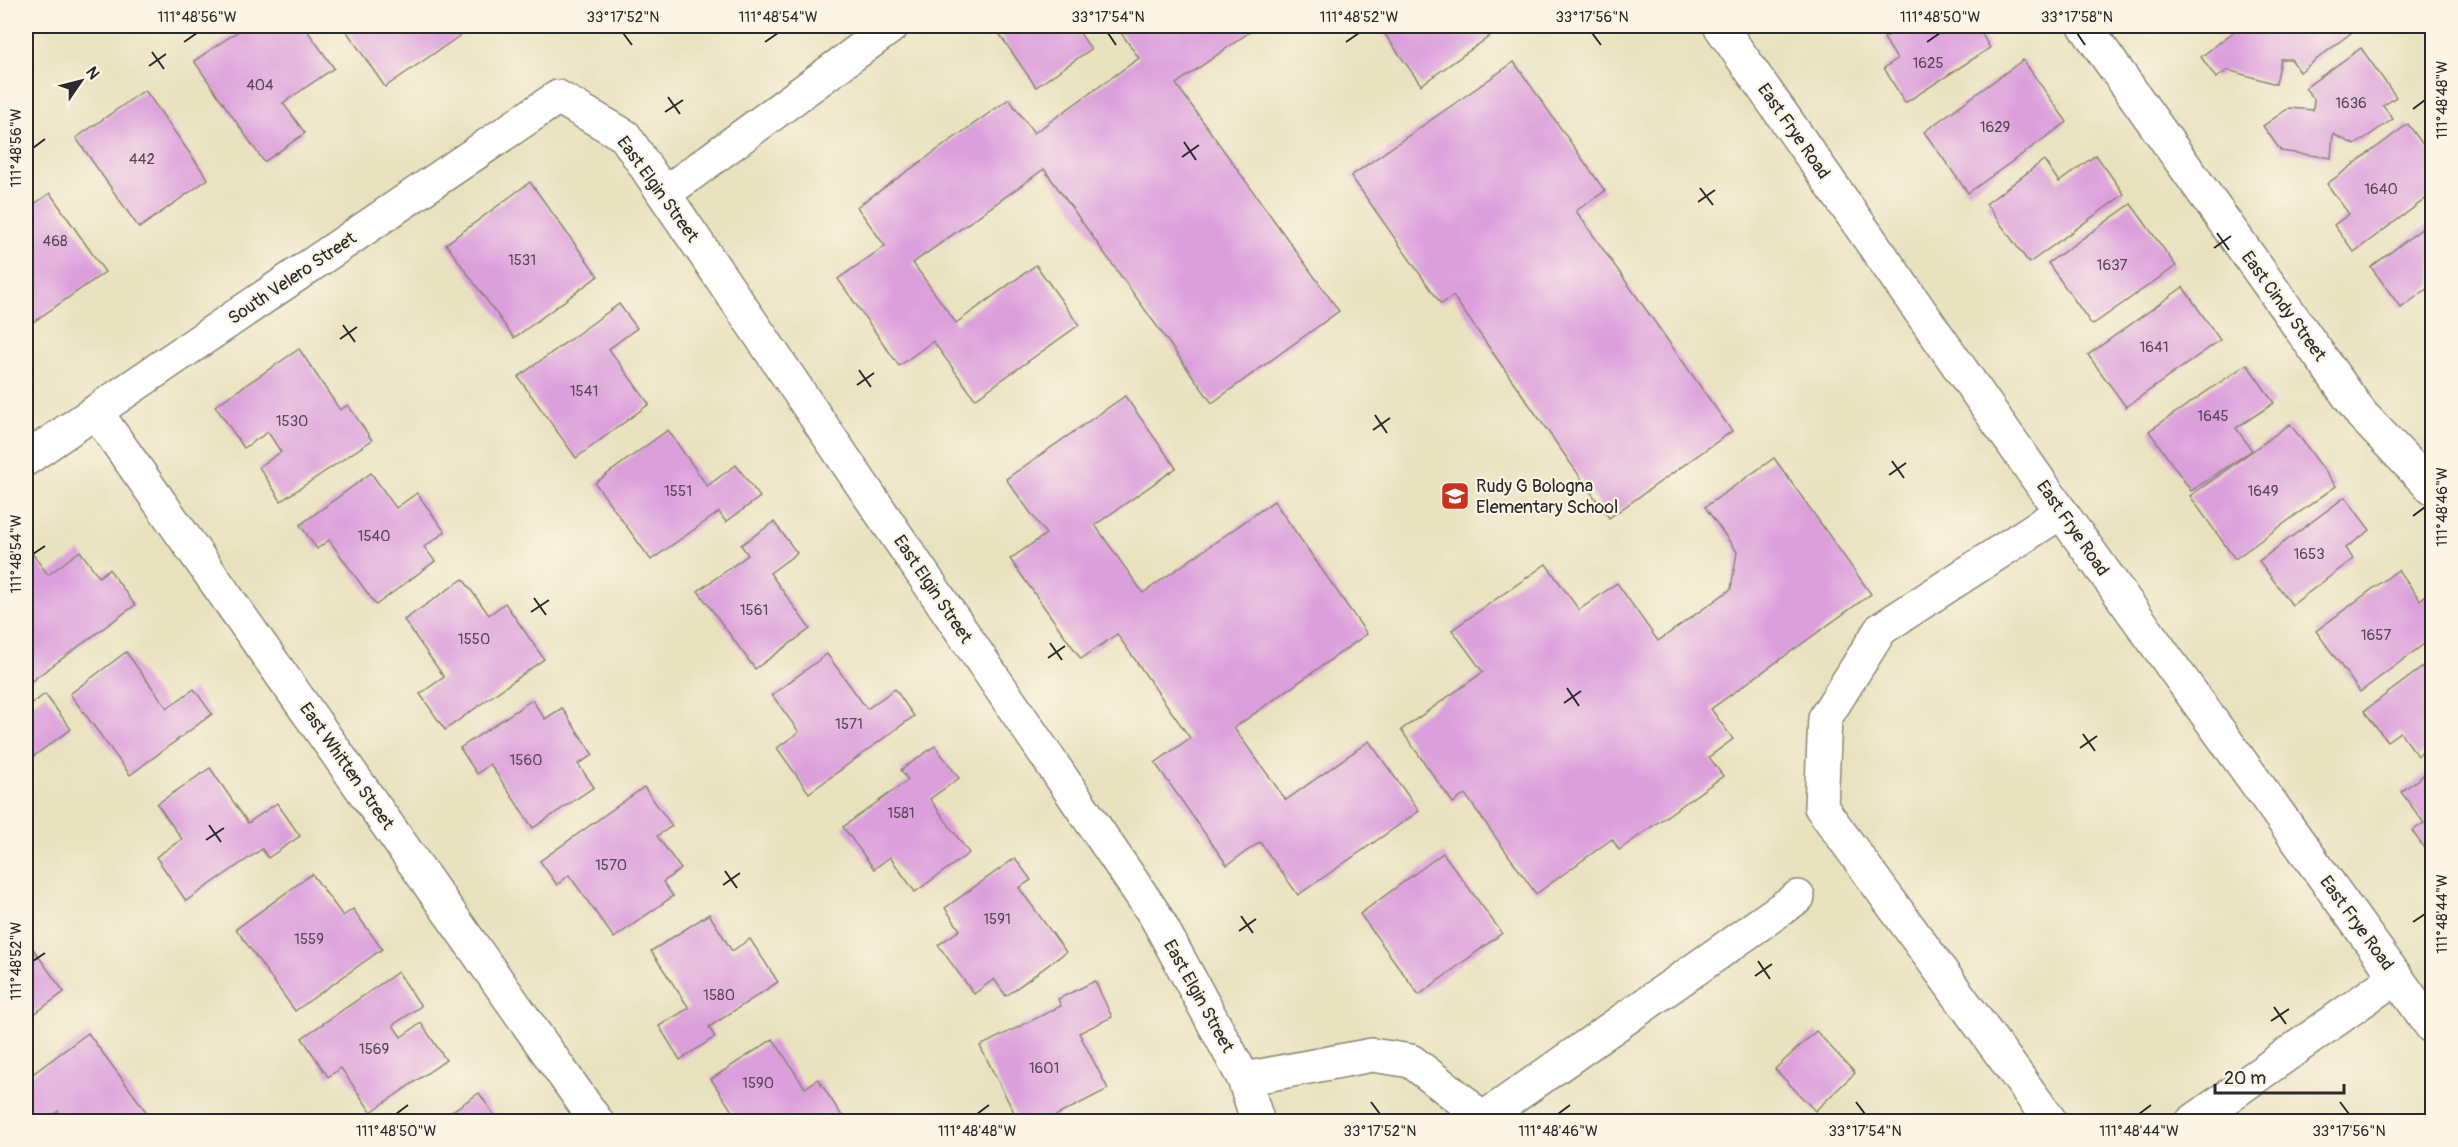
<svg xmlns="http://www.w3.org/2000/svg" width="2458" height="1147" font-family="Pangolin,sans-serif">
<rect width="100%" height="100%" fill="#fcf5e5"/>
<filter id="ink" filterUnits="userSpaceOnUse"><feTurbulence type="fractalNoise" baseFrequency=".0167" numOctaves="2"/><feDisplacementMap in="SourceGraphic" scale="12" xChannelSelector="R" yChannelSelector="G"/><feConvolveMatrix kernelMatrix="1 2 1 2 8 2 1 2 1" color-interpolation-filters="sRGB"/></filter>
<filter id="wash" filterUnits="userSpaceOnUse"><feTurbulence type="fractalNoise" baseFrequency=".008" numOctaves="4" result="noise"/><feDisplacementMap in="SourceGraphic" scale="24" xChannelSelector="R" yChannelSelector="G"/><feGaussianBlur stdDeviation="1.35" result="paint"/><feColorMatrix in="noise" values="0 0 0 0 0 0 0 0 0 0 0 0 0 0 0 0 0 1.4 0 .05"/><feComposite in="paint" operator="in"/></filter>
<g filter="url(#wash)">
<rect width="100%" height="100%" fill="#e9e2bf"/>
<g id="blocks">
<g fill="#db9fdc">
<polygon points="246,26 304,26 334,68 283,103 305,133 264,162 194,61"/>
<polygon points="343,26 474,26 385,87"/>
<polygon points="1013,26 1075,26 1091,49 1036,87 1000,35"/>
<polygon points="1116,26 1258,26 1176,84 1339,311 1212,403 1044,169 913,263 956,323 1036,265 1079,325 975,399 933,341 899,366 838,279 885,246 857,207 1009,99 1034,133 1139,58"/>
<polygon points="1379,26 1482,26 1490,36 1421,85"/>
<polygon points="1903,26 1984,26 1979,29 1990,48 1905,103 1884,68 1897,59 1884,38"/>
<polygon points="2259,26 2345,26 2351,33 2300,72 2291,59 2281,59 2276,84 2228,70 2216,78 2201,57 2236,30 2258,33"/>
<polygon points="2361,48 2396,97 2383,106 2393,119 2355,145 2333,134 2331,158 2281,151 2263,126 2289,108 2313,110 2314,99 2305,88"/>
<polygon points="2023,60 2067,122 1968,193 1924,132"/>
<polygon points="1514,62 1605,191 1576,211 1732,431 1609,518 1453,296 1441,304 1351,176"/>
<polygon points="145,90 208,179 139,228 76,138"/>
<polygon points="2408,124 2432,157 2432,194 2354,252 2334,225 2349,214 2327,184"/>
<polygon points="2096,155 2124,194 2029,263 1986,204 2044,160 2059,182"/>
<polygon points="530,182 598,276 514,338 446,244"/>
<polygon points="50,193 105,272 26,327 26,210"/>
<polygon points="2131,204 2176,266 2092,325 2048,263"/>
<polygon points="2432,221 2432,285 2401,308 2371,267"/>
<polygon points="2183,287 2220,340 2126,407 2088,355"/>
<polygon points="619,304 637,328 609,349 649,404 576,458 518,377"/>
<polygon points="299,349 340,410 348,405 372,440 281,501 259,467 281,452 268,432 244,448 215,406"/>
<polygon points="2247,364 2274,403 2236,428 2252,450 2191,491 2149,431"/>
<polygon points="1125,396 1176,468 1095,525 1143,593 1274,501 1367,634 1234,728 1286,800 1369,741 1419,811 1298,895 1260,842 1227,865 1155,763 1190,738 1117,634 1081,659 1010,559 1046,534 1006,479"/>
<polygon points="2290,424 2336,486 2235,559 2190,496"/>
<polygon points="668,430 707,486 736,465 760,497 726,522 719,512 651,560 595,483"/>
<polygon points="1774,458 1871,594 1711,709 1733,739 1709,757 1723,776 1619,850 1612,839 1536,894 1465,794 1453,803 1401,730 1483,672 1452,630 1546,564 1579,610 1617,583 1658,641 1731,589 1737,552 1705,507"/>
<polygon points="371,473 396,508 417,493 445,532 424,547 435,561 376,605 329,540 317,549 300,525"/>
<polygon points="2345,497 2370,530 2346,548 2353,559 2292,605 2259,561"/>
<polygon points="774,522 797,553 770,573 810,629 755,669 698,591 748,555 741,545"/>
<polygon points="26,545 48,575 80,551 99,577 109,569 135,605 26,685"/>
<polygon points="2398,570 2420,600 2432,590 2432,638 2360,692 2316,631"/>
<polygon points="463,579 489,615 505,603 544,659 445,730 420,694 444,677 404,620"/>
<polygon points="126,652 167,708 194,689 212,714 130,775 70,694"/>
<polygon points="827,654 867,709 895,689 914,716 809,793 777,748 799,732 772,695"/>
<polygon points="2432,660 2432,745 2418,756 2400,732 2387,741 2364,711"/>
<polygon points="45,694 71,729 31,758 26,751 26,708"/>
<polygon points="532,700 545,719 562,708 593,755 578,764 594,787 533,828 490,764 477,774 460,748"/>
<polygon points="935,746 959,778 930,799 969,853 915,892 890,857 874,869 843,827 908,780 901,770"/>
<polygon points="210,768 248,823 277,803 300,836 268,858 262,849 186,901 156,857 182,839 157,804"/>
<polygon points="2432,769 2432,859 2412,831 2424,823 2401,792"/>
<polygon points="644,787 672,826 657,836 681,869 663,882 673,896 614,938 569,875 557,885 540,861"/>
<polygon points="1443,853 1502,933 1419,995 1360,914"/>
<polygon points="1015,858 1031,880 1019,888 1066,952 1006,996 994,979 974,994 938,945 960,930 945,908"/>
<polygon points="312,874 343,916 353,909 382,949 295,1011 236,929"/>
<polygon points="709,914 732,951 750,939 778,982 709,1027 715,1037 680,1060 659,1026 689,1008 651,951"/>
<polygon points="26,939 64,992 26,1020"/>
<polygon points="398,972 421,1006 393,1025 401,1037 421,1023 446,1060 371,1112 341,1068 328,1077 302,1038"/>
<polygon points="1095,981 1112,1017 1079,1033 1108,1089 1044,1122 1019,1122 980,1046 1061,1006 1058,999"/>
<polygon points="1816,1031 1855,1073 1815,1111 1775,1069"/>
<polygon points="88,1033 148,1114 139,1122 66,1122 58,1111 44,1122 40,1122 26,1102 26,1079"/>
<polygon points="773,1039 805,1088 818,1079 842,1116 834,1122 739,1122 711,1079"/>
<polygon points="479,1093 499,1122 436,1122"/>
</g>
</g>
</g>
<g filter="url(#ink)">
<use href="#blocks" fill-opacity="0" stroke="#8a8675" stroke-width="1.5"/>
<g fill="none" stroke-linecap="round" stroke-linejoin="round">
<g stroke="#8a8675" stroke-width="36">
<g id="minor">
<polyline points="1720,26 2061,512 2432,1027"/>
<polyline points="2085,26 2362,415 2432,488"/>
<polyline points="664,194 892,26"/>
<polyline points="96,412 597,1122"/>
<polyline points="26,459 558,97 625,136 664,194 1155,915 1244,1079 1258,1122"/>
<polyline points="1244,1079 1372,1055 1411,1061 1464,1102 1482,1122"/>
<polyline points="1481,1120 1798,897"/>
<polyline points="2051,1122 1821,807 1825,718 1881,629 2061,512"/>
<polyline points="2192,1122 2396,977"/>
</g>
</g>
<use href="#minor" stroke="#fff" stroke-width="33"/>
</g>
</g>
<path fill="none" stroke="#2b2b2b" stroke-width="2" d="M623,33L632,45M1108,33L1116,45M1592,33L1601,45M2077,33L2085,45M184,42L197,33M765,42L778,33M1346,42L1359,33M1927,42L1940,33M152,52L164,69M149,66L166,54M668,97L680,114M2413,109L2425,100M665,112L683,100M1184,142L1196,160M33,148L45,139M1182,157L1199,145M1700,188L1713,205M1698,202L1715,190M2217,233L2229,250M2214,248L2231,236M343,325L355,342M340,339L357,327M859,370L871,387M857,385L874,373M1375,415L1387,433M1373,430L1390,418M1892,461L1904,478M1889,475L1906,463M2413,516L2425,507M33,554L45,546M534,598L546,615M531,612L549,600M1050,643L1062,660M1048,658L1065,646M1567,688L1579,706M1564,703L1581,691M2083,734L2095,751M2080,748L2097,736M209,825L221,842M206,840L224,828M725,871L737,888M723,885L740,873M1241,916L1253,933M2413,922L2425,914M1239,931L1256,919M33,961L45,953M1758,961L1770,979M1755,976L1772,964M2274,1007L2286,1024M2271,1021L2289,1009M1371,1102L1380,1114M1856,1102L1865,1114M2340,1102L2349,1114M396,1114L408,1105M977,1114L989,1105M1558,1114L1570,1105M2139,1114L2151,1105"/>
<defs>
<g id="school-square" transform="scale(1.5)"><rect x="-9" y="-9" width="18" height="18" rx="4" fill="#c8321e" stroke="#fcf5e5"/><path d="M0-5L7-2L0 1L-7-2ZM-4 1L0 2.5L4 1V4Q0 6-4 4Z" fill="#fff"/></g>
</defs>
<g fill-rule="evenodd">
<use href="#school-square" x="1455" y="496"/>
</g>
<g text-anchor="middle" stroke-width="4.5" stroke-linejoin="round" paint-order="stroke">
<g font-size="15" fill="#574857">
<text x="1928" y="68">1625</text>
<text x="260" y="90">404</text>
<text x="2351" y="108">1636</text>
<text x="1995" y="132">1629</text>
<text x="142" y="164">442</text>
<text x="2381" y="194">1640</text>
<text x="55" y="246">468</text>
<text x="522" y="265">1531</text>
<text x="2112" y="270">1637</text>
<text x="2154" y="352">1641</text>
<text x="584" y="396">1541</text>
<text x="2213" y="421">1645</text>
<text x="292" y="426">1530</text>
<text x="678" y="496">1551</text>
<text x="2263" y="496">1649</text>
<text x="374" y="541">1540</text>
<text x="2309" y="559">1653</text>
<text x="754" y="615">1561</text>
<text x="2376" y="640">1657</text>
<text x="474" y="644">1550</text>
<text x="849" y="729">1571</text>
<text x="526" y="765">1560</text>
<text x="901" y="818">1581</text>
<text x="611" y="870">1570</text>
<text x="997" y="924">1591</text>
<text x="309" y="944">1559</text>
<text x="719" y="1000">1580</text>
<text x="374" y="1054">1569</text>
<text x="1044" y="1073">1601</text>
<text x="758" y="1088">1590</text>
</g>
<g font-size="18" fill="#2b2b2b" stroke="#fcf5e5">
<text transform="translate(1794 131) rotate(55)" y="6">East Frye Road</text>
<text transform="translate(658 189) rotate(54)" y="6">East Elgin Street</text>
<text transform="translate(292 278) rotate(-34)" y="6">South Velero Street</text>
<text transform="translate(2284 306) rotate(54)" y="6">East Cindy Street</text>
<text transform="translate(2073 528) rotate(55)" y="6">East Frye Road</text>
<text transform="translate(933 589) rotate(56)" y="6">East Elgin Street</text>
<text transform="translate(347 766) rotate(55)" y="6">East Whitten Street</text>
<text transform="translate(2357 923) rotate(54)" y="6">East Frye Road</text>
<text transform="translate(1199 996) rotate(61)" y="6">East Elgin Street</text>
</g>
<g font-size="18" fill="#2b2b2b" stroke="#fcf5e5" text-anchor="start">
<text x="1476" y="492">Rudy G Bologna<tspan x="1476" dy="21">Elementary School</tspan></text>
</g>
</g>
<rect width="2458" height="1147" fill="none" stroke="#fcf5e5" stroke-width="66"/>
<g transform="translate(81 81) rotate(55)" stroke="#fcf5e5" stroke-width="4.5" paint-order="stroke">
<path d="M0-4.5L10 22L0 15L-10 22Z" fill="#2b2b2b"/>
<text y="-9" font-size="16" font-weight="bold" text-anchor="middle" fill="#2b2b2b">N</text>
</g>
<path d="M2215 1084v9h129v-9" fill="none" stroke="#2b2b2b" stroke-width="3"/>
<text x="2224" y="1084" font-size="18" fill="#2b2b2b" stroke="#fcf5e5" stroke-width="4.5" paint-order="stroke">20 m</text>
<rect x="33" y="33" width="2392" height="1081" fill="none" stroke="#2b2b2b" stroke-width="2"/>
<g font-size="15" text-anchor="middle" fill="#2b2b2b">
<text x="197" y="22">111°48'56"W</text>
<text x="623" y="22">33°17'52"N</text>
<text x="778" y="22">111°48'54"W</text>
<text x="1108" y="22">33°17'54"N</text>
<text x="1359" y="22">111°48'52"W</text>
<text x="1592" y="22">33°17'56"N</text>
<text x="1940" y="22">111°48'50"W</text>
<text x="2077" y="22">33°17'58"N</text>
<text transform="translate(2442 100) rotate(-90)" y="5">111°48'48"W</text>
<text transform="translate(16 148) rotate(-90)" y="5">111°48'56"W</text>
<text transform="translate(2442 507) rotate(-90)" y="5">111°48'46"W</text>
<text transform="translate(16 554) rotate(-90)" y="5">111°48'54"W</text>
<text transform="translate(2442 914) rotate(-90)" y="5">111°48'44"W</text>
<text transform="translate(16 961) rotate(-90)" y="5">111°48'52"W</text>
<text x="396" y="1136">111°48'50"W</text>
<text x="977" y="1136">111°48'48"W</text>
<text x="1380" y="1136">33°17'52"N</text>
<text x="1558" y="1136">111°48'46"W</text>
<text x="1865" y="1136">33°17'54"N</text>
<text x="2139" y="1136">111°48'44"W</text>
<text x="2349" y="1136">33°17'56"N</text>
</g>
</svg>
